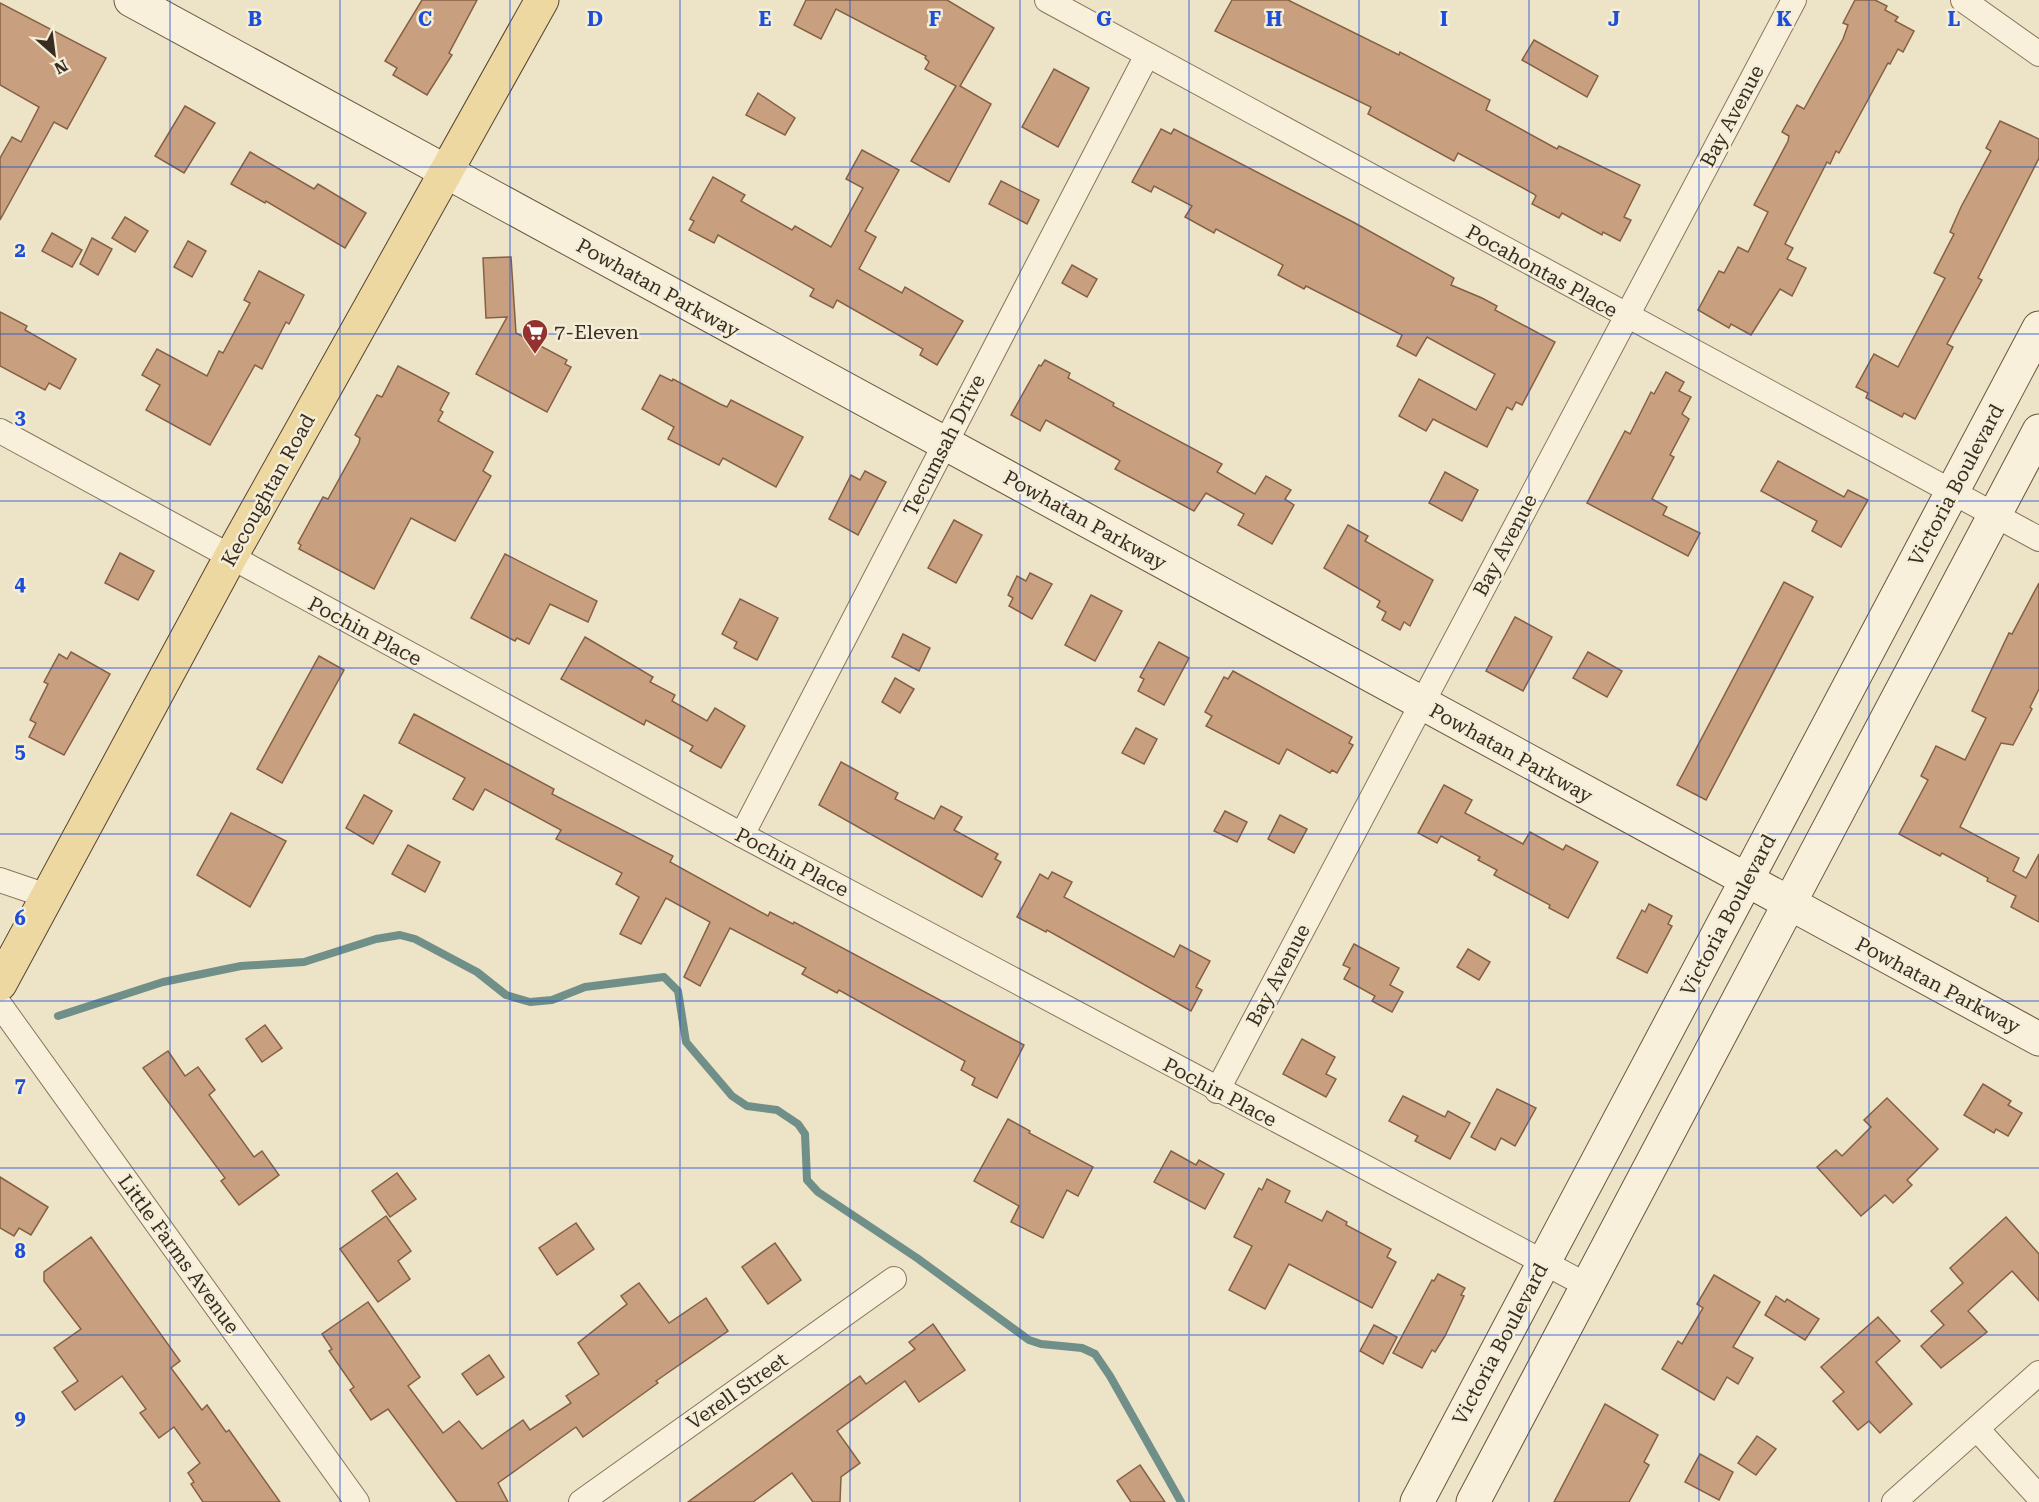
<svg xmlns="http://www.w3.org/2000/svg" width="2039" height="1502" font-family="'Roboto Serif',serif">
<rect width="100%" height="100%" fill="#ede3c7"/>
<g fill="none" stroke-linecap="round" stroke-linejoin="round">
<polyline stroke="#6f8f88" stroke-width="8" points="58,1016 163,982 241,966 304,962 376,939 400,935 415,939 477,972 506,995 530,1002 552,1000 585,987 664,977 678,991 686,1042 732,1096 747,1106 777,1110 798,1124 805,1134 807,1180 818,1192 917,1258 1029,1340 1041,1344 1082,1348 1095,1354 1110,1376 1181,1502"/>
</g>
<g fill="#c9a07f" stroke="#866044" stroke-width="1.5">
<polygon points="422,0 477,0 449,53 452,55 427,95 393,75 397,68 385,61"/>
<polygon points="806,0 947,0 994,28 960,86 991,104 949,182 911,161 956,86 925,69 929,62 925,58 926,56 836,9 821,39 794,25"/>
<polygon points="1232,0 1288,0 1399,55 1400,52 1490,100 1486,110 1557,149 1559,146 1640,185 1624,217 1631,220 1620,241 1603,232 1602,235 1562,213 1559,218 1532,204 1536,196 1534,194 1458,153 1454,161 1368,114 1371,107 1215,31"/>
<polygon points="1855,0 1875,0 1887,6 1885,10 1898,17 1895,21 1914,31 1903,52 1898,49 1890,64 1888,63 1839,153 1836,151 1830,164 1827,162 1785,244 1793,248 1787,259 1806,268 1792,296 1780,289 1751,335 1731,324 1729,328 1698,310 1719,271 1724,273 1738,247 1748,252 1768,212 1754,205 1788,141 1789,136 1782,132 1797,105 1804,109 1815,89 1843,39 1848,25 1843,23"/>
<polygon points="0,3 106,58 67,129 54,122 0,220 0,158 12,137 21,142 39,107 0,85"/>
<polygon points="1534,40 1598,76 1587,97 1522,60"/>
<polygon points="1054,69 1089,88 1058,147 1022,127"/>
<polygon points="758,93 795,118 785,135 746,115"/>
<polygon points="185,106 215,123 184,173 155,156"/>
<polygon points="2000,121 2039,139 2039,158 1978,278 1982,280 1947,344 1953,347 1915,419 1904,413 1902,417 1866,398 1868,393 1856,387 1874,354 1898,367 1945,278 1934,273 1954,234 1950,232 1961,207 1991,151 1986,148"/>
<polygon points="1161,129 1171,134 1174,129 1353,222 1454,278 1451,285 1482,298 1497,306 1495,310 1555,342 1522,405 1516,402 1512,410 1507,407 1487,447 1433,419 1426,431 1399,416 1419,379 1476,410 1495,374 1427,337 1416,356 1397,346 1402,335 1306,286 1304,289 1278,275 1283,265 1216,229 1214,233 1185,217 1192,206 1154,186 1151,192 1132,182"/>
<polygon points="862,150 899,170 865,231 876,237 859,269 902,293 905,287 963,321 937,365 920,355 923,349 837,300 833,308 810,296 814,289 718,235 714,243 689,230 694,221 690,219 713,177 745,195 741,201 792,230 795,226 831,247 863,188 846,179"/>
<polygon points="250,152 314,189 318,184 366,213 345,248 266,201 265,203 231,184"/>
<polygon points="1001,181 1039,200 1027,224 989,204"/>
<polygon points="125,217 148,231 135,252 112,238"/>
<polygon points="52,233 82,250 72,267 42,251"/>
<polygon points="92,238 112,249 98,275 80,264"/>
<polygon points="188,241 206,251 192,277 174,267"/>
<polygon points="511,257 516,333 567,360 565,364 571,367 547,412 476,374 507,317 486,318 483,258"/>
<polygon points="1072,265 1097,279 1087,297 1062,283"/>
<polygon points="259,271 304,295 289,324 286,322 262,369 255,365 210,445 146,410 160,385 142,375 157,349 207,376 219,351 223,353 250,303 244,300"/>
<polygon points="0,312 27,326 25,330 76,359 60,389 49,383 45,390 0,366"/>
<polygon points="1045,360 1070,373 1068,378 1114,403 1113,406 1222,464 1217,472 1255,494 1266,476 1291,490 1285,499 1294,505 1272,544 1238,525 1244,514 1206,493 1194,511 1115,469 1120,461 1117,459 1046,420 1040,431 1011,415 1039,365 1041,366"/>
<polygon points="398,366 449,393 440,410 443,412 438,421 493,452 483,471 491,476 455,541 411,518 374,589 299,549 301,545 298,543 323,497 328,499 359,443 360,438 355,435 377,395 382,397"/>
<polygon points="1666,372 1684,382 1679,391 1691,397 1682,414 1689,419 1670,455 1674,457 1652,499 1667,507 1663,515 1700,533 1688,556 1587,503 1625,431 1630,434 1651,392 1654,394"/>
<polygon points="660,375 672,381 673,379 720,404 727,407 731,400 803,437 776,487 723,458 719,465 668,439 674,427 642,409"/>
<polygon points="1778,461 1844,497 1848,490 1868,500 1841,547 1812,531 1817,521 1761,491"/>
<polygon points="865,471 886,482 858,535 829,519 851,475 860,480"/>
<polygon points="1445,472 1478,490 1462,521 1429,503"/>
<polygon points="954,520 982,535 956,583 928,568"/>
<polygon points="1348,525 1368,536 1365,541 1433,580 1410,626 1404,622 1400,630 1382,620 1386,612 1377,607 1380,601 1324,568"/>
<polygon points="120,553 154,571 138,600 105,583"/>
<polygon points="505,554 597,601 588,622 550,604 529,644 517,638 515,641 471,618"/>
<polygon points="1030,573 1052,584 1032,619 1009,606 1013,598 1008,595 1017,576 1026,581"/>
<polygon points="1784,582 1813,597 1706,800 1677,785"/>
<polygon points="2039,583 2039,689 2030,707 2032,709 2013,745 2001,743 1960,827 2019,858 2013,871 2026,878 2039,854 2039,922 2011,907 2016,896 1987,881 1988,878 1942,853 1940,856 1899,834 1928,780 1921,776 1936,746 1965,760 1986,718 1972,711 2009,633 2012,634"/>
<polygon points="1091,595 1122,611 1095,661 1065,645"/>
<polygon points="740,599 778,618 757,660 734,648 737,642 722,634"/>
<polygon points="1515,617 1552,637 1523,691 1486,671"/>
<polygon points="903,634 930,648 919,671 892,657"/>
<polygon points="585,637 653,677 650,682 675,695 672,701 707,721 715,708 745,726 721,768 690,751 693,746 646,720 644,725 561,679"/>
<polygon points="1159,642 1189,658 1164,705 1138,691 1144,679 1140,677"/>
<polygon points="71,652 110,674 64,755 29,737 36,723 30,720 48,684 44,682 59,654 67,659"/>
<polygon points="1588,652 1622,671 1607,697 1573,678"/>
<polygon points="319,656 344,670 282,783 257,769"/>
<polygon points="1233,671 1352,737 1349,743 1353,745 1337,773 1332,770 1330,773 1287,749 1279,764 1206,726 1212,716 1205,712 1224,677 1228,679"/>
<polygon points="895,678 914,689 900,713 882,702"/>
<polygon points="414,714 554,789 552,794 673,856 670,862 768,916 770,912 793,924 794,922 1024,1045 997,1098 972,1085 975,1078 961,1070 965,1061 839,990 837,993 802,974 806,968 730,928 700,986 684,977 710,922 666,898 641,944 620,934 639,897 616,884 622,873 556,839 561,830 485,789 473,810 453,799 465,778 399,743"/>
<polygon points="1136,728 1157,739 1144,764 1122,753"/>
<polygon points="841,762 898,793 895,799 934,819 941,806 962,817 954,830 998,854 995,859 1001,862 982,897 819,805"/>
<polygon points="1444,785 1472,800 1465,813 1523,844 1530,832 1563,850 1566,845 1598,862 1568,918 1549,908 1550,905 1494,875 1497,870 1478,860 1480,857 1441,836 1437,843 1418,833"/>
<polygon points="364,795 392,811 373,844 346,828"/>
<polygon points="1225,811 1247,822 1237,842 1214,831"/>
<polygon points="231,813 286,841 250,907 197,875"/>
<polygon points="1280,815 1307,829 1294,853 1268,839"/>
<polygon points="408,845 440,862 425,892 392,874"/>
<polygon points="1052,872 1072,882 1064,897 1174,957 1180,945 1210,961 1196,987 1202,990 1191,1011 1047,930 1046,932 1017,917 1040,874 1048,879"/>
<polygon points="1649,904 1672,916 1668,924 1672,926 1647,973 1617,958 1642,910 1645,912"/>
<polygon points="1354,944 1399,968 1390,985 1403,992 1392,1012 1372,1001 1375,996 1344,979 1350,968 1343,965"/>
<polygon points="1468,949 1490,962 1479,980 1457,967"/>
<polygon points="265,1025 282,1048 262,1062 246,1039"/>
<polygon points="1302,1039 1335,1057 1326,1074 1336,1079 1326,1097 1283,1074"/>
<polygon points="168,1051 185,1076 198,1067 215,1090 209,1095 254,1157 262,1151 279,1175 239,1205 221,1181 225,1178 143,1068"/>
<polygon points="1983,1084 2011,1101 2008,1105 2022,1113 2008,1136 1996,1129 1994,1133 1964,1115"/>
<polygon points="1497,1089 1536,1108 1515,1146 1501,1138 1495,1150 1471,1137"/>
<polygon points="1403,1096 1445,1117 1448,1111 1470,1123 1450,1159 1415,1141 1418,1136 1389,1121"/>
<polygon points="1887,1098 1938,1149 1907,1180 1912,1185 1893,1203 1885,1195 1861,1216 1817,1167 1836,1150 1842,1156 1871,1127 1864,1120"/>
<polygon points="1008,1119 1030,1131 1029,1133 1093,1167 1078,1196 1067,1190 1043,1238 1011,1222 1019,1206 974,1181"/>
<polygon points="1171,1151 1196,1165 1199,1160 1224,1174 1205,1209 1154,1182"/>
<polygon points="397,1173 416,1199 390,1217 372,1191"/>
<polygon points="0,1177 48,1207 31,1235 19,1228 14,1236 0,1228"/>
<polygon points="1267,1179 1290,1191 1285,1202 1322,1221 1327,1211 1347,1222 1346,1225 1391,1249 1387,1257 1396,1262 1372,1308 1289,1264 1265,1309 1229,1290 1252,1246 1234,1237 1259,1188 1262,1190"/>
<polygon points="386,1216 411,1251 398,1261 410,1279 378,1302 340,1249"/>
<polygon points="2006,1217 2039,1254 2039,1301 2012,1271 1968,1311 1987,1332 1941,1368 1921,1346 1944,1325 1931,1311 1963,1283 1950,1268"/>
<polygon points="576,1223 594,1249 557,1275 539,1248"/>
<polygon points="91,1237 180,1361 171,1368 202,1410 207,1405 226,1432 229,1430 280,1502 203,1502 191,1484 194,1482 188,1473 200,1463 174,1427 159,1438 140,1413 146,1409 122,1376 75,1410 62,1392 78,1381 54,1348 81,1329 44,1281 44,1272"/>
<polygon points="775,1243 801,1280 768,1304 742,1267"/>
<polygon points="1438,1274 1465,1288 1461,1295 1464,1296 1445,1336 1435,1352 1432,1350 1422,1368 1393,1353 1432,1280 1434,1281"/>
<polygon points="1714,1275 1760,1302 1733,1347 1753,1358 1738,1384 1727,1377 1714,1400 1662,1369 1678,1341 1682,1344 1703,1308 1697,1304"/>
<polygon points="639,1283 669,1323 706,1298 728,1331 656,1381 658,1383 583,1437 576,1427 498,1483 508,1502 457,1502 388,1409 371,1420 350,1390 354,1387 329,1351 332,1349 322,1334 368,1302 420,1377 408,1386 443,1433 459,1421 482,1449 523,1420 530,1430 571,1403 566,1396 599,1374 578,1343 627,1304 621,1296"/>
<polygon points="1776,1296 1785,1302 1787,1299 1819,1319 1805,1340 1765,1315"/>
<polygon points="1878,1317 1900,1341 1876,1362 1912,1404 1880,1433 1869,1421 1858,1430 1833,1401 1844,1392 1821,1367"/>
<polygon points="933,1324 965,1370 919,1402 905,1381 837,1431 860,1463 841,1477 840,1502 813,1502 792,1473 753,1502 688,1502 860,1376 866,1384 915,1349 909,1342"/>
<polygon points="1374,1325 1397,1337 1383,1364 1360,1351"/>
<polygon points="489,1355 504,1377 477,1395 462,1374"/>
<polygon points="1605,1404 1658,1435 1644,1462 1649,1465 1629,1502 1554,1502"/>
<polygon points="1757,1436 1776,1449 1756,1475 1738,1463"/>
<polygon points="1700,1454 1733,1472 1719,1500 1685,1482"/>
<polygon points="1140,1465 1165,1502 1131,1502 1117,1481"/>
</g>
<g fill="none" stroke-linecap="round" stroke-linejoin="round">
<g stroke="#88755d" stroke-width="26">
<g id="minor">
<polyline points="1047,0 2039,539"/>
<polyline points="1963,0 2039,54"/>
<polyline points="0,431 742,835 1588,1286"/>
<polyline points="742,835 1147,55"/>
<polyline points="0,880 47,896"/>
<polyline points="0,1005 357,1502"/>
<polyline points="1217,1091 1794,0"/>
<polyline points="1978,1430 2039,1497"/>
<polyline points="581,1502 894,1279"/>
<polyline points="1894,1502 2039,1373"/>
</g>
</g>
<g stroke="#6a5640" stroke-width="35">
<g id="secondary">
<polyline points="131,0 2039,1039"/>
<polyline points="1417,1502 2039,328"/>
<polyline points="1473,1502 2039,431"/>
</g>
</g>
<g stroke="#564331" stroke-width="35">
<polyline id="primary" points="0,984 230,558 542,0"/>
</g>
<use href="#minor" stroke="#f8f0db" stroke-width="24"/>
<use href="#secondary" stroke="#f8f0db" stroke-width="33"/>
<use href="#primary" stroke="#edd8a2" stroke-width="33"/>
</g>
<path fill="none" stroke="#1d4ed8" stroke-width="1.5" stroke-opacity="0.55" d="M170,0V1502M340,0V1502M510,0V1502M680,0V1502M850,0V1502M1020,0V1502M1189,0V1502M1359,0V1502M1529,0V1502M1699,0V1502M1869,0V1502M0,167H2039M0,334H2039M0,501H2039M0,668H2039M0,834H2039M0,1001H2039M0,1168H2039M0,1335H2039"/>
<defs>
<g id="supermarket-pin" transform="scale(1.35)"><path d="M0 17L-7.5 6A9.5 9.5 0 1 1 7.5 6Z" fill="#943230" stroke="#f4edd7"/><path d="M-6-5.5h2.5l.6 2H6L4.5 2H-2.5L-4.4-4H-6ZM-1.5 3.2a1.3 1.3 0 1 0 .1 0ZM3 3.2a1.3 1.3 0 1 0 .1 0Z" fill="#fff"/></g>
</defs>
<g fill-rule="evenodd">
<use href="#supermarket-pin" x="535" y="332"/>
</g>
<g text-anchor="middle" stroke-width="5" stroke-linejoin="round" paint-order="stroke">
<g font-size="20" fill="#392d20" stroke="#f4edd7">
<text transform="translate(1732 116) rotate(-62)" y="7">Bay Avenue</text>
<text transform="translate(1542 271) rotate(29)" y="7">Pocahontas Place</text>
<text transform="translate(658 288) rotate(29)" y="7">Powhatan Parkway</text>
<text transform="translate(944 445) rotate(-63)" y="7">Tecumsah Drive</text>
<text transform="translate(1956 485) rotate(-62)" y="7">Victoria Boulevard</text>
<text transform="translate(268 490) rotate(-61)" y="7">Kecoughtan Road</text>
<text transform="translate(1085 520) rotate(29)" y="7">Powhatan Parkway</text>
<text transform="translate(1505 545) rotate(-62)" y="7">Bay Avenue</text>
<text transform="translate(365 631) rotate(28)" y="7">Pochin Place</text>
<text transform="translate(1511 753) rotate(29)" y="7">Powhatan Parkway</text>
<text transform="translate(792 862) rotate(28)" y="7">Pochin Place</text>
<text transform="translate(1728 915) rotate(-62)" y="7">Victoria Boulevard</text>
<text transform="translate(1278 975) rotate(-62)" y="7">Bay Avenue</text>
<text transform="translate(1938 985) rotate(28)" y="7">Powhatan Parkway</text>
<text transform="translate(1220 1092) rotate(28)" y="7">Pochin Place</text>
<text transform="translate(179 1254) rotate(54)" y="7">Little Farms Avenue</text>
<text transform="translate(1500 1344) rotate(-62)" y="7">Victoria Boulevard</text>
<text transform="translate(737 1391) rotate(-35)" y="7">Verell Street</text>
</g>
<g font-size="20" fill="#392d20" stroke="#f4edd7" text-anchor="start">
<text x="554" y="339">7-Eleven</text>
</g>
</g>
<g font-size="20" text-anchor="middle" font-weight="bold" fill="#1d4ed8" stroke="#f4edd7" stroke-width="5" stroke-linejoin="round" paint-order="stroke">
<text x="255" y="26">B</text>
<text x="425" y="26">C</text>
<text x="595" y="26">D</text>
<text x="765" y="26">E</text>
<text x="935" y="26">F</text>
<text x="1104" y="26">G</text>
<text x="1274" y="26">H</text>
<text x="1444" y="26">I</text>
<text x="1614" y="26">J</text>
<text x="1784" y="26">K</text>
<text x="1954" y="26">L</text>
<text x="20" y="257">2</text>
<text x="20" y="424">3</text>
<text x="20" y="591">4</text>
<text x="20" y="758">5</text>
<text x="20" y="925">6</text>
<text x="20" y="1092">7</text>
<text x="20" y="1258">8</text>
<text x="20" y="1425">9</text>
</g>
<g transform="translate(54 54) rotate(152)" stroke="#f4edd7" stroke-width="4.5" paint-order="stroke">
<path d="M0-4.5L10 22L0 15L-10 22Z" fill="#392d20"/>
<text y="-9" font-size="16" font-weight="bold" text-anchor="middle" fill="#392d20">N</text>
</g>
</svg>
